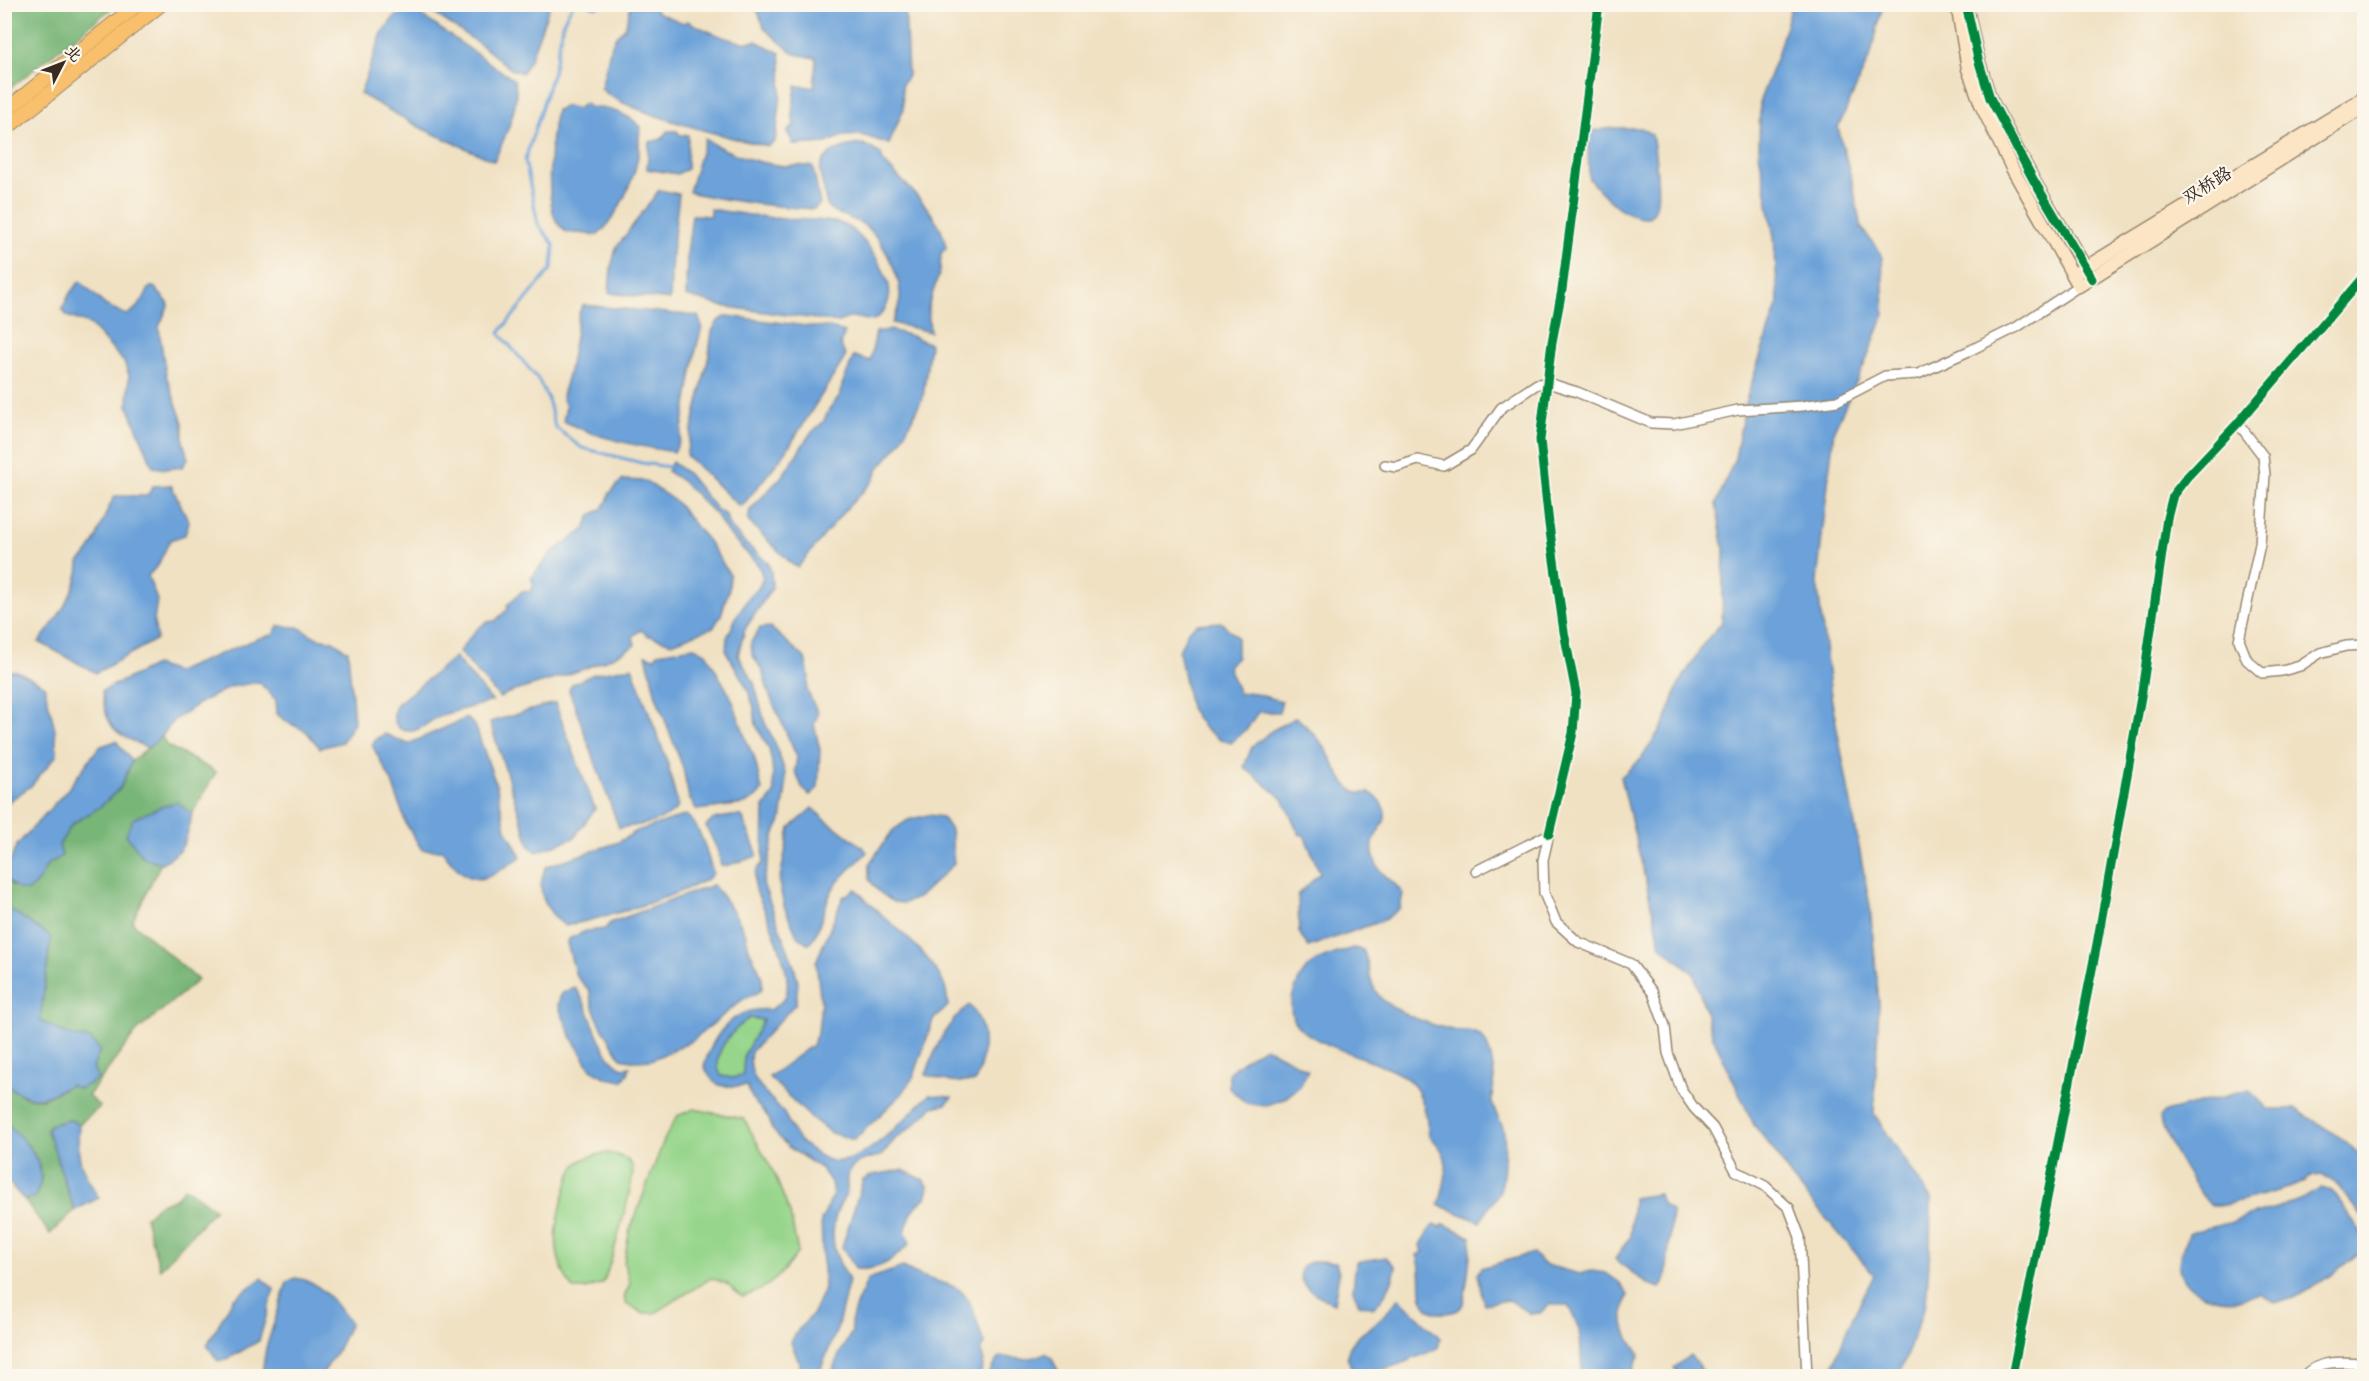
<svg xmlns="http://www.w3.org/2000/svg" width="2369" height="1381" font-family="Mali,'LXGW WenKai TC',sans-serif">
<rect width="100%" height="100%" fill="#fbf7ec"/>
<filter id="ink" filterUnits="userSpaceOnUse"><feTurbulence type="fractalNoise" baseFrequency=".0167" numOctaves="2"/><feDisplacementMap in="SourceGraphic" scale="12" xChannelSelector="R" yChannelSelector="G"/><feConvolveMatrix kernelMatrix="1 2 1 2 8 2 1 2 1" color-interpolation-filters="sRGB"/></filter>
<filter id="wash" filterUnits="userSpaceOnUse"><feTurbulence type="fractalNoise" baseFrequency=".008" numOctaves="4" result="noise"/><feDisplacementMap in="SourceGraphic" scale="24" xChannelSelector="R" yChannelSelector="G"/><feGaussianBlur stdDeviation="1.35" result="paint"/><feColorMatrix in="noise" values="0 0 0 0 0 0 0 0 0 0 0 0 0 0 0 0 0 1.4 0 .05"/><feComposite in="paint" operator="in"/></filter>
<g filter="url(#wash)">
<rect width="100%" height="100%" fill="#f0e1c3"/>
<g fill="#96d58b" stroke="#688054" stroke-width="1.5">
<path d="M749,1018L764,1020L744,1055L743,1075L733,1078L721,1076C709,1054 732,1031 749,1018Z"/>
<path d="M694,1109L744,1119L774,1173L790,1213L798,1252C782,1274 770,1289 742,1297L727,1284L711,1278L655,1313H643L626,1304L624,1297L630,1284L624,1263L629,1233L664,1140L677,1116Z"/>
<path d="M608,1153C617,1155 628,1157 632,1166C637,1176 609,1269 603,1283L586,1289H573C549,1255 555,1225 566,1188C569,1180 572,1168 578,1163C586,1156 598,1154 608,1153Z"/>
</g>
<g fill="#78b677" stroke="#5a704a" stroke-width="1.5">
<polygon points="5,4 116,4 116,5 5,92"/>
<path d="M162,736L166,745L216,772L192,814L177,803L144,858L161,863L132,922L198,980L136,1032L88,1096L100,1107L79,1124L70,1120L50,1125L47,1131C59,1157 63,1185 75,1210L50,1234L24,1200L35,1197C37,1191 41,1184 41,1178C41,1155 20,1136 5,1122V1085L27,1098L43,1099L70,1085L93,1067L100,1050L90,1039L74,1037L39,1021L51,937L5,906V882L7,879L12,886L39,880L47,865L61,856L59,845L72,824L100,807L120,789L132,761Z"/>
<polygon points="185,1187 215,1209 160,1269 145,1218 158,1205 176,1198"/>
</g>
<g fill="#6ca2d9" stroke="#54667c" stroke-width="1.5" fill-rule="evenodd">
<polygon points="431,5 431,4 550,5 530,60 522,73 511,69 481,45 429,10"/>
<path d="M631,5L654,8L659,13L683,23L687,21C704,29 738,47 756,41L780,53C784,82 779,114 775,142L768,146C739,141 615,109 601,88L610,50L616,36L625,28Z"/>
<polygon points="755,5 905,5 908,76 902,84 903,110 889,144 862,135 843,136 826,143 794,145 787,132 794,126 792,113 796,86 814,87 816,58 794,54 765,29"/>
<polygon points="1792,5 1883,5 1871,54 1838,128 1852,181 1861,227 1882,255 1884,315 1865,363 1834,430 1817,581 1831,696 1870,906 1879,1003 1874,1114 1931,1199 1930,1249 1926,1302 1899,1376 1830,1376 1847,1329 1874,1275 1791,1177 1772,1148 1754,1125 1713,1037 1694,974 1661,946 1621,777 1641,759 1665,722 1678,686 1704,643 1722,622 1724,549 1716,504 1735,458 1746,400 1778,302 1774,237 1759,153 1760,100 1776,59"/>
<path d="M412,9L514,80C522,102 504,140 494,161L423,129L360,94L382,33L395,16Z"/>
<path d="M583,104H587L589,107C594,109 597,106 603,108C617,112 630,115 641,127C638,135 639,142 639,150C636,177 618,217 598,235L566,232C563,229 559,226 557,222C544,202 551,133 556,110L567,106L578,109Z"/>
<path d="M1613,128H1641L1652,135C1655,149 1661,198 1655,209C1654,212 1651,215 1649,217C1623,219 1605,196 1589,179L1588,144L1592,131Z"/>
<polygon points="667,131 677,131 680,135 688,135 687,169 677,174 647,169 649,142 662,139"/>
<path d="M705,139C727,153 758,164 785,166C794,166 804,164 813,167L820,204L814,209C771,206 730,202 689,192Z"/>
<path d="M863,144L881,154L883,161C904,184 944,216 946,249L941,253L940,271L928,307L930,332L892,323C896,314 901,303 900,293C899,273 881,236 864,225C856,219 832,214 828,207C825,202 825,195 824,189C823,184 820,177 820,171C821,151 847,145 863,144Z"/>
<polygon points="659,190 679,194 672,253 670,300 609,293 611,268 616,248"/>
<path d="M710,209C735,213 759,217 784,219C801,220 822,219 839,223C860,229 881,262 888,282C893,298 886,312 873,321L852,317L838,322L721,306L686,296L687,254L692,215L710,216Z"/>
<path d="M80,281L105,305L127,315C139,308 144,298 150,287H154L169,304L159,327L160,336L166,375L183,423V441L188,459L182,467L166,469L153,467L128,406L129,375L124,362L89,324L67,316L62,309L70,293Z"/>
<path d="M583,305L698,316L702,327L696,349L680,441L674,452C636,446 597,438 563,421L566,407L562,396L569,371L579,313Z"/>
<polygon points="727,316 814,327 826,327 845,332 840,344 846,356 785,453 742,506 737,504 686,455 709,355 712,331 718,321"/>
<polygon points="890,330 915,337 930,344 923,397 900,443 878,469 874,480 844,511 798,567 793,565 748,521 750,510 783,475 810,434 823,422 830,408 841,394 842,385 854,356 870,361 876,332"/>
<path d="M672,462L688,474L717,510L726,515L728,524L745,543L768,563L771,572L772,588L745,629L738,655L754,683L765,723L776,745L785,773L786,787L781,821L775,833L763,884L794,966L798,982L796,1003L751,1052C746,1075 764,1092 779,1107C789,1117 790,1132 801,1142C808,1148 824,1160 832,1161C865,1166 907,1116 929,1095L952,1097L946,1104L933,1107L913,1126L895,1139L881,1156C868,1158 850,1162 847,1177C846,1182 848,1187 847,1192C845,1197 840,1203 838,1209C828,1236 834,1257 849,1280L837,1329L818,1376H797L801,1368L791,1342L799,1329L812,1315L824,1289L821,1221L833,1196L831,1182L822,1169L788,1147L771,1128C771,1116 763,1112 756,1104C752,1100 749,1091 747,1086C722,1086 716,1091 704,1066C713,1034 734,1006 770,1010C775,1007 782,1002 785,997C796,977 765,910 755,889C754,878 754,870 763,863L764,807L774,794L772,763L769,749L756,725L754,707L747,688L726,651L727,638L737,615L749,597L759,587L763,578L759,566L727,532L715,514L682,481L667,471ZM749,1018L763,1020L744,1055L743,1075L733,1078L721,1076C709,1054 732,1031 749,1018Z"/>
<path d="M622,480L646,481L676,502L711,545L730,575L729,589L721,615L714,627L672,643L647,635L641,630L633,636L635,645C596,668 551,680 508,693L500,698L459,652C467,641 480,620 495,621L509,608L507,605L522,591L530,592L534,585L531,578L551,553L584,530L591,515L602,509L608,500L609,494Z"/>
<path d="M171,485L189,522L185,535L170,540L158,565L148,576L157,600L154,621L157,639L96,673L39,642C55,622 80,588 79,562C99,546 101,517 115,496H147L153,486Z"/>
<polygon points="1221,622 1237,637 1237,657 1228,667 1239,694 1248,692 1282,701 1279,712 1258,712 1247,729 1231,743 1219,739 1203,727 1190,708 1179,651 1188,631 1198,624"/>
<path d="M278,626L298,627L317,638L333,641L348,651L354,722L342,742L320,748L306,731L287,722L277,714L276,700L259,682L230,687L198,704L173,721L162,736L148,748C113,732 107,730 102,691L155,665L176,672L259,638L273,635Z"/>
<polygon points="770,627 805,658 809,676 807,690 818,714 814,724 820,750 818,788 810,795 803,789 795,771 797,757 769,694 762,670 752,654 751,642 760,628"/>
<polygon points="694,647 706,653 732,699 748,745 754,756 762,790 757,797 745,804 697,810 689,798 683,768 656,696 646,655 654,658 658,653"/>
<path d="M455,657L492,701C475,707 455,710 438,717C429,721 419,732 409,731C393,731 391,715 397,704Z"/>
<path d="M632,667L667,761L678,807C665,823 639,825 619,828L569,690L572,684L594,674Z"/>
<polygon points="4,670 17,671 44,685 55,729 57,755 31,786 5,804"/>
<polygon points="555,703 595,809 574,838 537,852 530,847 490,722"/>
<path d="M1296,717C1306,726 1315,734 1323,745C1334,759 1344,801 1369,792C1374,795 1379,799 1382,805C1394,824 1369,831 1373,853C1377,877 1393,877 1403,894L1400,908L1384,920L1308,947L1299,932L1298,895L1320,873L1304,835L1299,834L1283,799L1244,767L1252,747L1271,731Z"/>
<path d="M467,718L475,726L496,784L506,829L521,857C484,881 473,893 442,850H422L406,824L392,782L372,745L377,738L385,734L408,744Z"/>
<path d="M116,741L132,761L120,788L100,807L72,824L59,845L62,856L47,865L39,880L29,891C19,891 13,887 7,879L9,863L17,845L67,790L99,747Z"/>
<path d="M177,802L192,814C186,839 187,851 161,863L144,858L126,835L133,819L160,807Z"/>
<path d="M813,808C828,827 851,833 867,852C858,862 840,878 834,887C823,904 821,932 809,944L797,936L784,906L779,883L790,828Z"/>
<path d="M686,815C703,829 706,853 713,873L708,879C664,901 614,915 565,926C546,911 533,890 547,866L619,842L637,831Z"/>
<polygon points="928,815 942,817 951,830 954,864 918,898 904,903 893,902 878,891 869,879 869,864 893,830 908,820"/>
<polygon points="732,816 742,816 757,853 757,856 726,866 721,865 718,851 706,826 714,819"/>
<path d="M713,885C726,900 737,915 745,933C748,938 747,946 750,951C756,965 766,977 761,991L742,1000L693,1040L680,1047L651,1060L637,1061L621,1058C611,1042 589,1010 590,991L576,976L567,943L570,938L586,931L605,929L610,923Z"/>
<path d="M856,889C884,922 924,943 944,984C947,990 947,999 948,1006L933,1020L914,1076L902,1094L854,1140L831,1133L809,1116L769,1077L812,1045L818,1032L821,1003L816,962L843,897Z"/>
<path d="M5,906L51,937L40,1021L74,1037L90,1039L100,1050L93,1067L98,1079L80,1089L70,1085C37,1102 36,1103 5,1085Z"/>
<path d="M1353,948L1363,950C1371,965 1367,982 1379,996C1392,1012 1436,1027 1457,1031C1467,1032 1474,1030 1482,1037C1490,1045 1494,1069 1494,1080C1494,1087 1491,1096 1492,1103C1494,1112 1501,1120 1503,1128C1506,1141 1504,1170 1502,1183C1499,1199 1486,1208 1480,1222L1439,1205C1446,1176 1455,1158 1429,1136C1427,1117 1423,1089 1406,1078C1382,1060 1303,1044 1293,1019C1290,1010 1291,1000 1294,992C1305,958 1323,959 1353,948Z"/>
<path d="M574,987C592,1005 598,1059 623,1068L630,1067L628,1074L622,1081L607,1078L591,1069L573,1040L558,1005L561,994Z"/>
<path d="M969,1005C989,1025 985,1058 975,1082H951L926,1075C935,1048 946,1023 969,1005Z"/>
<polygon points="1265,1047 1308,1070 1300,1086 1284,1099 1264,1106 1246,1103 1229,1088 1229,1072 1245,1059"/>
<path d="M2249,1090L2268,1109H2296L2341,1138L2364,1158V1219L2332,1179L2321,1175L2310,1177L2304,1182L2289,1188L2224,1205H2210C2188,1179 2171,1149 2159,1117L2165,1112Z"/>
<path d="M70,1120L79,1124C76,1160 80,1167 99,1198L75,1210C63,1184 59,1157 47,1131L50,1125Z"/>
<path d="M4,1122C20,1135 41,1156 41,1178C41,1184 37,1191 35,1197L24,1200L5,1178Z"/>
<path d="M903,1170L924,1180L929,1187L926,1198C913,1205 909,1219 905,1232L910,1243C895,1259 880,1271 856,1269L842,1247L863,1180L872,1175Z"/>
<path d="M2321,1188L2332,1191L2364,1236V1249C2347,1262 2298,1304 2276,1302C2271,1301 2264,1296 2260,1293C2254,1295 2247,1298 2241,1299C2218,1302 2183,1294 2179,1267C2178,1257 2185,1244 2188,1234C2201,1228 2215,1227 2229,1223C2237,1221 2243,1217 2251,1215C2276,1208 2299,1203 2321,1188Z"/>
<polygon points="1659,1194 1662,1204 1672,1212 1666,1279 1660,1288 1646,1283 1615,1259 1630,1237 1633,1198"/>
<path d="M1434,1224L1441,1227L1444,1224L1471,1237C1471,1249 1466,1299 1462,1306C1458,1312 1452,1312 1445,1313C1439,1314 1433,1313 1428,1308C1415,1295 1425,1274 1417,1255L1423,1252L1421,1245L1427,1233Z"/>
<path d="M1533,1253L1543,1264L1579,1274L1591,1271L1606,1273L1620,1283L1628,1295C1619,1317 1624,1336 1640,1354L1630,1376H1582L1580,1331L1568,1305H1549L1540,1313L1530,1314L1509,1300L1484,1304L1477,1274L1481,1268Z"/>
<path d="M1386,1257L1396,1267C1392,1285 1386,1296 1373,1308L1359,1304L1353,1290L1356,1262Z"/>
<path d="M1315,1261L1336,1262L1339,1274L1334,1303C1319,1296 1292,1286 1303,1265Z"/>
<path d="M903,1267C912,1272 922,1277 933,1280C955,1287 961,1285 972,1308C978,1320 978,1332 985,1343L981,1352L984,1361L980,1376H838L832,1374L836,1361L852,1331L851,1322L856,1305L868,1279Z"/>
<polygon points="262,1278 274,1289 259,1341 229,1358 218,1361 207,1345 233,1299"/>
<path d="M295,1278C323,1282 333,1302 350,1323L336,1353L321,1376H271L262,1373L266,1348L287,1282Z"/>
<path d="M1399,1298L1440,1338L1438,1348C1420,1356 1368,1381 1354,1369C1350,1364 1346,1359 1348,1352C1351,1338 1370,1329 1380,1319C1387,1313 1393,1305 1399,1298Z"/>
<path d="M1046,1353L1051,1357L1061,1376H988C1001,1351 997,1357 1022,1359C1030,1360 1038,1355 1046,1353Z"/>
<polygon points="1690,1355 1706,1376 1679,1376 1674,1368"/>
</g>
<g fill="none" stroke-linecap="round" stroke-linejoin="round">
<g stroke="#6ca2d9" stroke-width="3">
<polyline points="573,4 564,20 553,72 525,160 538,224 554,245 552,268 499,333 538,379 548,399 555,427 582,448 642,463 669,467"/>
<polyline points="587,4 596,7 602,4"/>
</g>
</g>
</g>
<g filter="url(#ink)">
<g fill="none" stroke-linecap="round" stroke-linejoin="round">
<g stroke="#968670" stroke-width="12">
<g id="street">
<polyline points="2238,423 2263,456 2265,475 2260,544 2239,640 2247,660 2262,673 2282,671 2300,666 2320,653 2346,646 2364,645"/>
<polyline points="1385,465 1396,467 1418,460 1444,466 1471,450 1501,408 1537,384 1548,383 1577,392 1651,423 1674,424 1738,410 1802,406 1837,401 1885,376 1918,374 1971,350 2017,327 2079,286"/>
<polyline points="1549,834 1573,733 1576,693 1564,632 1549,524 1540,440 1552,342 1562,290 1599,4"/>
<polyline points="1476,871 1549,834 1543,860 1544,893 1556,922 1578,942 1631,964 1653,993 1665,1026 1668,1053 1681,1089 1694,1108 1713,1128 1736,1171 1765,1186 1789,1208 1800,1237 1807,1376"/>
<polyline points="2012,1376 2097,944 2142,691 2167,518 2173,495 2187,477 2238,423 2364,276"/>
<path d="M2304,1376C2318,1359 2345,1362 2364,1363"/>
</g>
</g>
<g stroke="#968670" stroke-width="15">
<g id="secondary">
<polyline points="1957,4 1968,69 1982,107 2013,170 2079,286 2364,107"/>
<polyline points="1966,4 1978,59 1990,98 2034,181 2090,275"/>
<polyline points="2073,275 2364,98"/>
</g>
</g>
<g stroke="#968670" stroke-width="16">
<g id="primary">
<polyline points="4,112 138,4"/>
<polyline points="4,130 161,4"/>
</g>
</g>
<use href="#street" stroke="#fff" stroke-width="9"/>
<use href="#secondary" stroke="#fce5c4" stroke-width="12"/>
<use href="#primary" stroke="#f8bf6c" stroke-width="14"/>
<g stroke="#fbf7ec" stroke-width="13">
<g id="cycleway">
<polyline points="1966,4 1978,59 1990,98 2034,181 2092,279"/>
<polyline points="1549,834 1573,733 1576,693 1564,632 1549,524 1540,440 1552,342 1562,290 1599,4"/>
<polyline points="2012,1376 2097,944 2142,691 2167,518 2173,495 2187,477 2238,423 2364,276"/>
</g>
</g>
<use href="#cycleway" stroke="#00873e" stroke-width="9"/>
</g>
</g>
<g text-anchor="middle" stroke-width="4.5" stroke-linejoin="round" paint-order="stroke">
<g font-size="18" fill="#3b2a1e" stroke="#fbf7ec">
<text transform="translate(2207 185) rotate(-32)" y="6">双桥路</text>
</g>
</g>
<rect width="2369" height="1381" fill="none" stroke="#fbf7ec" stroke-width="24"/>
<g transform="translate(63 63) rotate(48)" stroke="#fbf7ec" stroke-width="4.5" paint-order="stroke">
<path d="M0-4.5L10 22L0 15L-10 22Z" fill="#3b2a1e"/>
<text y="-9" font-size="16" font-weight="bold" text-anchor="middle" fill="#3b2a1e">北</text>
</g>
</svg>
